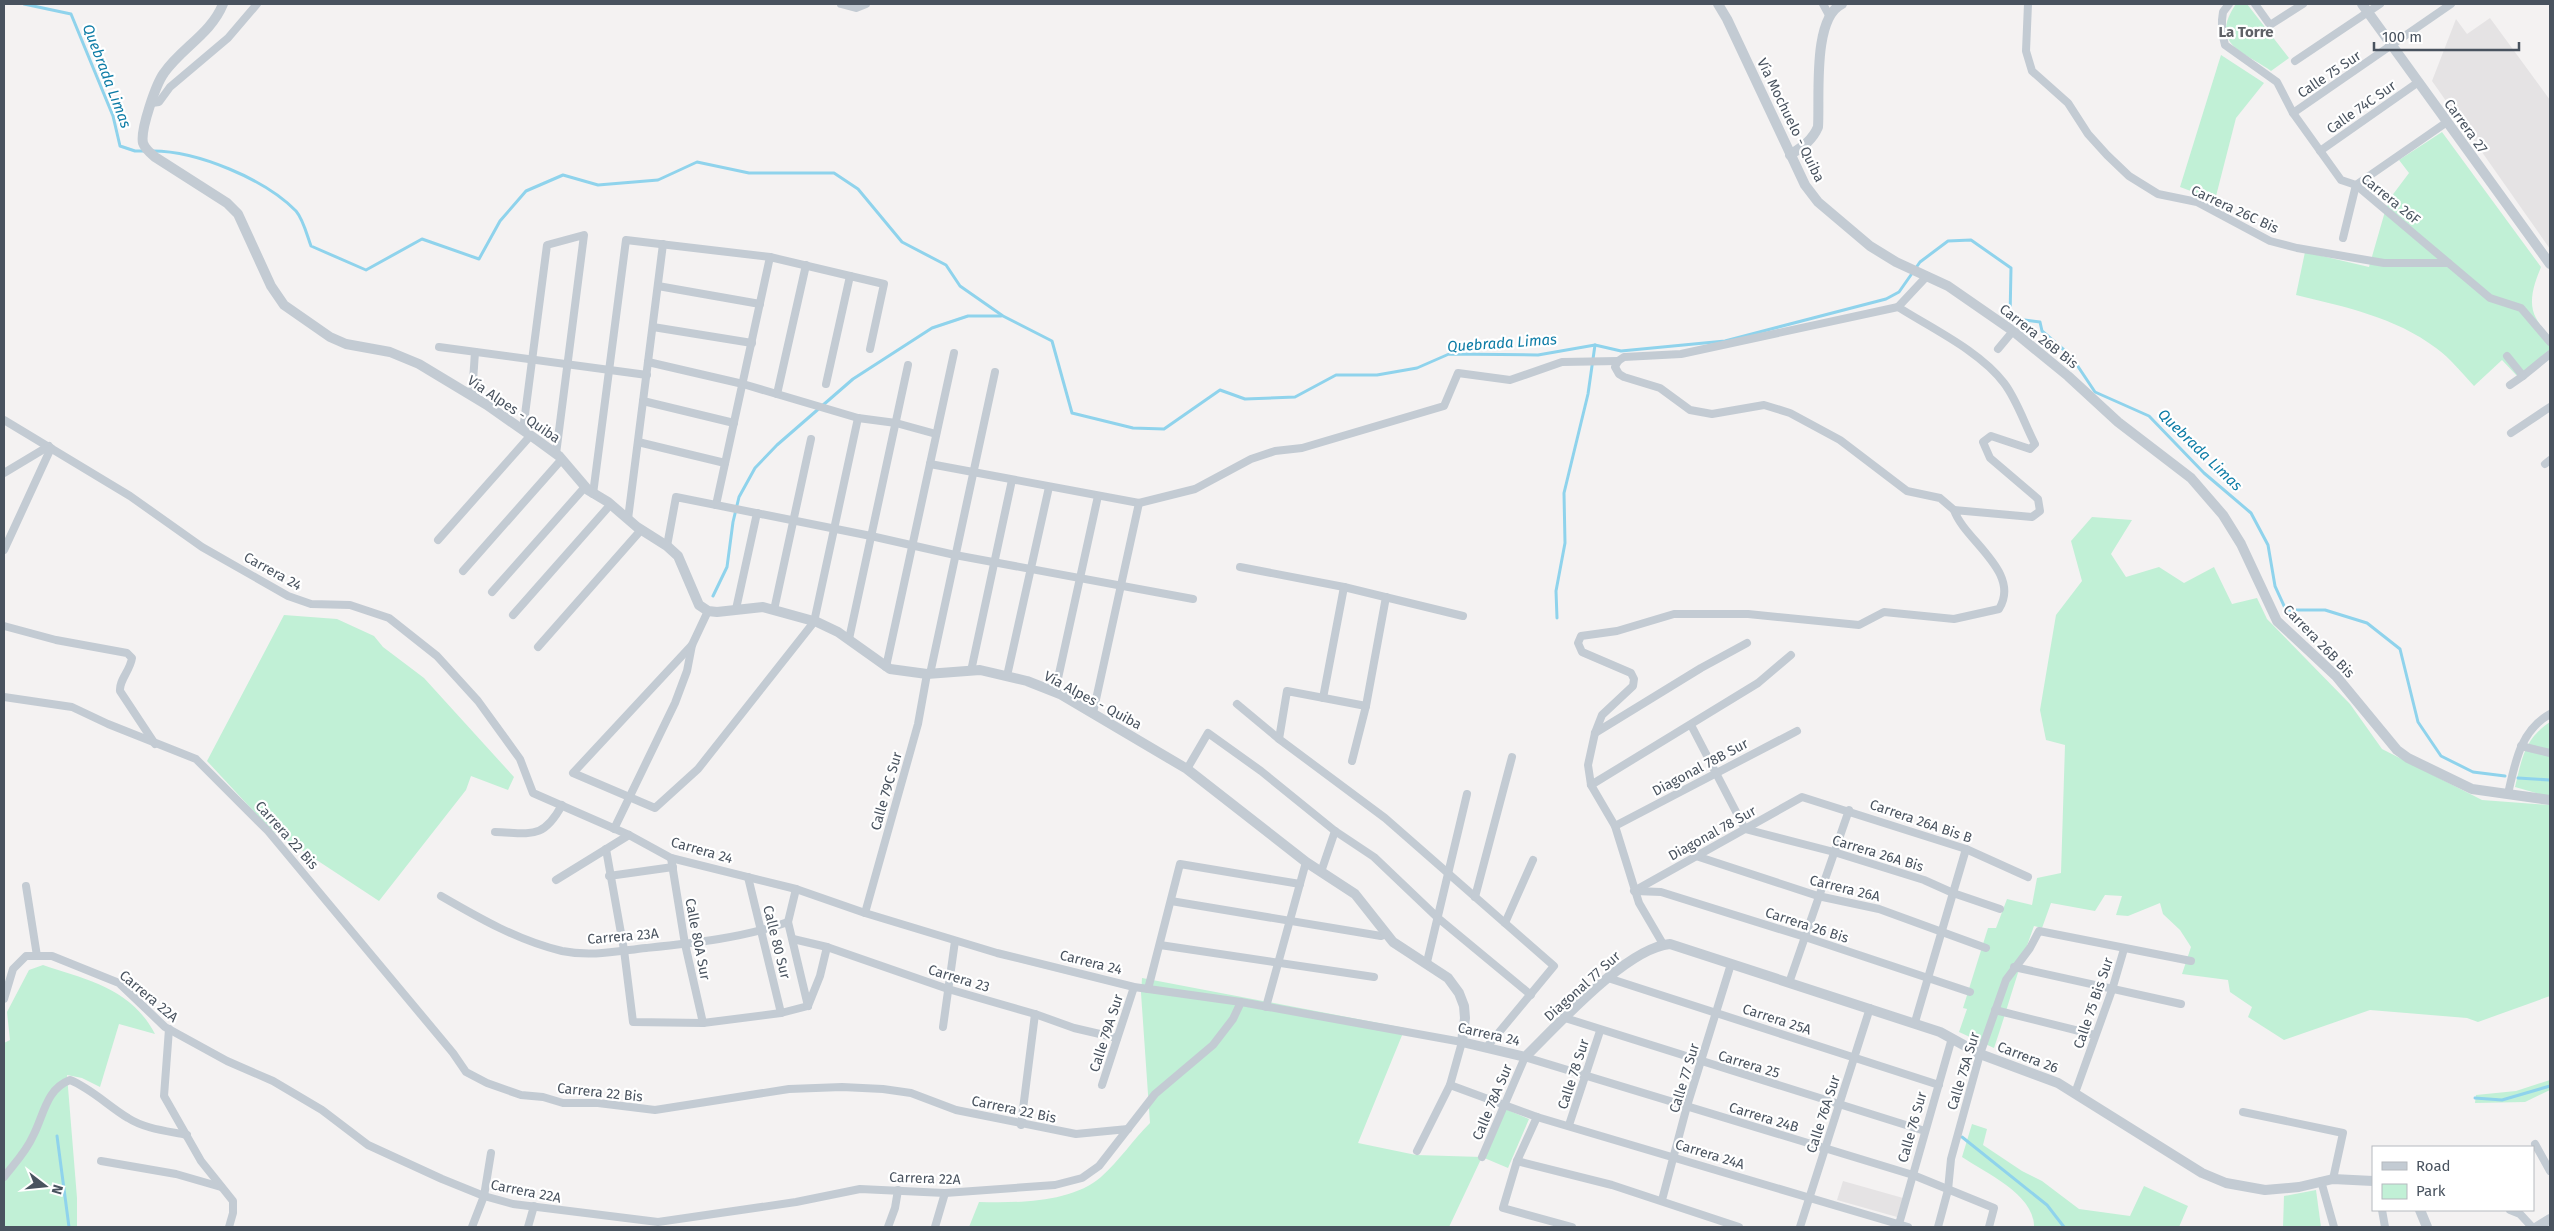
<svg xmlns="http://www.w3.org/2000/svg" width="2554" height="1231" font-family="'Fira Sans',sans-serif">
<rect width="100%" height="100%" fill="#f4f2f2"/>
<g fill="#e5e3e4">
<polygon points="2490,18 2550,100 2550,249 2432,81 2456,19 2467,34"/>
<polygon points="1843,1181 1903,1198 1897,1217 1837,1200"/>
</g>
<g fill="#c1f0d6">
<path d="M2236,4H2247L2289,58L2271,71C2245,52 2208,45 2236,4Z"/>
<polygon points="2221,55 2264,83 2236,118 2215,200 2180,187"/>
<path d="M2442,132L2541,267C2535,282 2527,302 2536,318C2543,332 2550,331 2550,349L2518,377L2502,360L2474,386C2462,373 2450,358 2436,348C2395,317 2345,307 2296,295L2305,252L2369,267L2388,201L2409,173L2399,160Z"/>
<path d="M2092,517L2132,520L2111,554L2126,577L2159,567L2184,583L2214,567L2232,604L2257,598L2267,619L2350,704L2382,749L2482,800L2550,805V996L2478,1022L2467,1018L2370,1010L2284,1040L2248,1017L2252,1007L2230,992L2228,980L2182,974L2191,947L2180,930L2163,914L2160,903L2128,916L2116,915L2122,896L2105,895L2095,911L2051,903L2042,928L2034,926C2019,966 2008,1007 1994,1048L1959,1032L1967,1009L1963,1008L1988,928H1996L2007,899L2032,905L2037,878L2061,873L2065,745L2046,740L2040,710L2056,615L2082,581L2071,541Z"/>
<polygon points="284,615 337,619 374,636 383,647 424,678 514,777 508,790 471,776 466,790 379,901 271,830 207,761"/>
<path d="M2550,722V797L2515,787C2522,759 2524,739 2550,722Z"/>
<path d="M43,965C87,980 131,988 155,1034L119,1024L100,1087L82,1078L67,1075L77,1198V1227H4V1043L10,1040L7,1012L29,970Z"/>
<path d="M1142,978L1405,1028L1358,1143L1416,1155L1482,1157L1503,1108L1529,1119L1508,1168L1482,1157L1449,1227H969L979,1202C1016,1203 1071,1203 1101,1177C1119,1161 1133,1140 1150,1123L1141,993Z"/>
<polygon points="2550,1080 2550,1090 2525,1102 2475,1103 2476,1095 2516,1091"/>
<path d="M1972,1124L1987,1129L1983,1145L2022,1171L2042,1181L2079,1209L2130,1216L2144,1186L2188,1206L2179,1227H2034C2035,1195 1986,1173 1962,1157Z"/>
<polygon points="2316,1190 2321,1227 2283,1227 2284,1196"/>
</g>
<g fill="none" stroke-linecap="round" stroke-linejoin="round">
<g stroke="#8fd3ec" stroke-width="3">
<polyline points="24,4 71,14 113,116 120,146 135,151 145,151"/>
<path d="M153,151C197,151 265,179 296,211C303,219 307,235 311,246L366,270L422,239L479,259L500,221L526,191L563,175L598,185L658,180L697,162L749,173H834L858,189L902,242L946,265L960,286L1003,316L1052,341L1072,413L1133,428L1164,429L1220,390L1245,399L1295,397L1336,375H1377L1417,368L1449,354L1538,355L1595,345L1621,351L1725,341L1886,299L1899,292L1920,262L1948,241L1971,240L2011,268L2010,318L2040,322L2042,331L2071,356L2095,392L2149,416L2204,473L2251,513L2268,545L2275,586L2286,610H2325L2367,623L2400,649L2418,722L2441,756L2473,772L2505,776"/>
<polyline points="713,596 727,567 733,522 739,497 755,468 777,445 853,379 932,328 968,316 1001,316"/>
<polyline points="1557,618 1556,591 1565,543 1564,493 1588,394 1595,345"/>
<polyline points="2518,778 2550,780"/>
<polyline points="2475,1098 2502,1100 2550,1086"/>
<polyline points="57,1136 69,1227"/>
<polyline points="1962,1137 2047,1205 2064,1227"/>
</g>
<g stroke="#c3cbd3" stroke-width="8">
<polyline points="841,4 856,8 866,4"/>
<polyline points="1823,4 1829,15"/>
<polyline points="2028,4 2026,51 2032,71 2068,103 2088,134 2107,155 2129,176 2158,194 2197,202 2270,241 2297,248 2384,263 2448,263"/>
<polyline points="2229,4 2223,12 2222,20 2222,32 2225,45 2277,82 2293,113 2341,180 2356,185 2490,298 2521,308 2550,342"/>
<polyline points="2255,4 2270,25 2303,4"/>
<polyline points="2295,61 2380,4"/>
<polyline points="152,103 159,102 170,87 228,38 257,4"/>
<polyline points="2293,113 2451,4"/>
<polyline points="2320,151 2417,83"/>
<polyline points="2356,185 2447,122"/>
<polyline points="2343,238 2356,185"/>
<polyline points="1927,276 1898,307 1681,354 1624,357 1618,361 1615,367 1619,374 1624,377 1660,388 1690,410 1712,414 1764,405 1790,413 1840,440 1907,491 1940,498 1954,510"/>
<polyline points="658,286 760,304"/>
<polyline points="653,327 752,343"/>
<polyline points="439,347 647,375"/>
<polyline points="1998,349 2013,331"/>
<polyline points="2507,356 2523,376 2550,354"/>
<polyline points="648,362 743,384 858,418 896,423 936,434"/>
<polyline points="826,384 850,276"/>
<polyline points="2510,385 2523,376"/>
<polyline points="777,394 806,265"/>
<polyline points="472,396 475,352"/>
<polyline points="643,401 734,423"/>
<polyline points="4,420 130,496 202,547 288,596 311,604 350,605 389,618 437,656 478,701 520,759 533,793 629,835 671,858 796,889 865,913 997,953 1134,987 1241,1002 1462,1042 1450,1085 1417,1151"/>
<polyline points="523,430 547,245 584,235 556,454"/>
<polyline points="2511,433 2550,407"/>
<polyline points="638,442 725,463"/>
<polyline points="930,464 1139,503 1195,489 1251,459 1275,451 1302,448 1444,406 1458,373 1510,380 1562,362 1618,361"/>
<polyline points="2545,464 2550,460"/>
<polyline points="4,473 49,446"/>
<polyline points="593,494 626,240 770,257 884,284 870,349"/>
<polyline points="716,505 770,257"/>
<polyline points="628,519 663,244"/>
<polyline points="438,540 531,435"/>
<polyline points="667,546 676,497 871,536 955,555 1193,599"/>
<polyline points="4,550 51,448"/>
<polyline points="1240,567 1344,587 1463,616"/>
<polyline points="463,571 562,459"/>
<polyline points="492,592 585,487"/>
<polyline points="736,609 757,513"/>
<polyline points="774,610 811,439"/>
<polyline points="513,615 611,504"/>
<path d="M4,626L56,640L127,653L132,658C130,671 119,680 120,691L155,744"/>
<polyline points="849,639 908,365"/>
<polyline points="692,645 573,773 655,808 698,769 814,622 858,418"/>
<polyline points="538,647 641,530"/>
<polyline points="886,667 954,353"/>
<polyline points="971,671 1012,480"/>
<polyline points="930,674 995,372"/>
<polyline points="1007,676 1049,487"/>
<polyline points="1055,692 1098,496"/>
<polyline points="4,697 72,707 108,724 196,759 268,831 453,1053 466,1072 487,1083 521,1095 543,1097 563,1103 598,1103 655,1110 789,1089 842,1087 883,1089 911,1093 956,1110 1076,1134 1128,1129"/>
<polyline points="1323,698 1344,587"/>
<polyline points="1237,704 1279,739"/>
<polyline points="1366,706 1287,691 1279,739 1385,818 1554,966 1486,1048"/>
<polyline points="1093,713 1139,503"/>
<polyline points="1691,725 1745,829 1834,852 1924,880 1953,893 2000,909"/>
<polyline points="1595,733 1701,668 1747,643"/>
<polyline points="2521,746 2550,753"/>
<polyline points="1352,761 1366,706 1386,597"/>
<polyline points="1187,769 1208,733 1261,771 1335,831 1374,857 1438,918 1531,995"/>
<polyline points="1591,785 1758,683 1791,655"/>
<path d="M2508,794C2515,763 2520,731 2550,714"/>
<polyline points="1615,826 1797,731"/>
<polyline points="614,829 675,703 687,671 692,645 708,611"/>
<path d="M495,832C531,833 543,840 562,805"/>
<polyline points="606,849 624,950 633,1022 703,1023 781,1013 808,1006"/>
<polyline points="1696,856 1818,896 1879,909 1986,948"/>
<polyline points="671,858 685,944 703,1023"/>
<polyline points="1321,872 1335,831"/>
<polyline points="609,876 673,867"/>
<polyline points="748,877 781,1013"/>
<polyline points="556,880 629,835"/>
<polyline points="26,886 37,956"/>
<polyline points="796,889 788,922 808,1006"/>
<polyline points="1634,891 1802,797 1966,849 2028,877"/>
<polyline points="1635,891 1661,892 1805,937 1970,992"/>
<path d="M441,896C479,918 519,941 562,951C591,957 618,951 646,948C694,943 743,938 788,922"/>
<polyline points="1475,897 1512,757"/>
<polyline points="1171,901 1381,936 1386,934"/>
<polyline points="865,913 918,724 927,674"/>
<polyline points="1505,923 1533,860"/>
<polyline points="793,939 827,947 948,989 1035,1014 1074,1028 1117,1038"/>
<path d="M1663,944L1639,903L1615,826L1591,785L1588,765L1595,733L1602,715L1633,686L1634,679L1631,673L1582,652L1578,643L1581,636L1617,631L1674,614H1748L1859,625L1884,612L1954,619L1999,609C2022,572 1964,540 1954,510L2032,517L2040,511L2038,499L1990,458L1983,442L1991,436L2030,449L2035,444C2025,425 2017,400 2004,383C1980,351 1931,328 1898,307"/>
<polyline points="1160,945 1374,977"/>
<polyline points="1427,962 1467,794"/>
<polyline points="2014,967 2181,1004"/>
<polyline points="1608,978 1939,1085"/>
<polyline points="1789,983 1849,810"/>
<polyline points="1148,989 1180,864 1300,884"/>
<polyline points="4,999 13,969 26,956 52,956 119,983 165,1027 227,1061 273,1081 322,1110 368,1145 442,1179 484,1196 513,1204 658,1222 796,1202 860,1189 945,1193 1055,1185 1082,1178 1099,1166 1155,1094 1213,1045 1233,1019 1241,1002"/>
<polyline points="808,1006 820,976 827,947"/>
<polyline points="1266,1007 1306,862"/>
<polyline points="1995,1010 2095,1035"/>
<polyline points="1565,1018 1925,1131"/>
<polyline points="1915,1022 1966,849"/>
<polyline points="943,1027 955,941"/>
<polyline points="169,1029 164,1096 201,1161 233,1201 233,1213 229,1227"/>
<polyline points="1102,1085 1134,987"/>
<polyline points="1450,1085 1537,1117 1908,1227"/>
<polyline points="2075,1093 2112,990 2124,949"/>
<polyline points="2243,1112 2343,1133 2333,1179"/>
<polyline points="1537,1117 1517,1161 1503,1208 1572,1227"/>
<polyline points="1021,1125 1035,1014"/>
<polyline points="1569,1125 1600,1031"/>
<polyline points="2535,1144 2550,1171"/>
<polyline points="1482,1157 1525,1057 1913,1175 1994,1208 1989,1227"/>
<polyline points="101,1161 176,1174 221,1187"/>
<polyline points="1517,1161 1612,1185 1739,1227"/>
<path d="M4,1177C14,1164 26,1152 33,1136C44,1115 46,1089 70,1080C92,1089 108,1106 128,1118C145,1129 168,1131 187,1135"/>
<polyline points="2321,1181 2334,1227"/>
<polyline points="1662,1200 1687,1106 1731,964"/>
<polyline points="2382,1210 2385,1227"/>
<polyline points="2510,1210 2520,1214 2532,1227"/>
<polyline points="1899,1224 1952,1038"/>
<polyline points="472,1227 484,1196 491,1153"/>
<polyline points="528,1227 534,1206"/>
<polyline points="888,1227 895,1208 898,1190"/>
<polyline points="935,1227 945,1193"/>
<polyline points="1800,1227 1870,1008"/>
<polyline points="1938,1227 1948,1190 1951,1159 1980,1054 2006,980 2030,948 2039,931 2191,961"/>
</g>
<g stroke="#c3cbd3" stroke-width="10">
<path d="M223,4C211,34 181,48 164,73C156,84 140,130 143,143C145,149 150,153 155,157L227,203L238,214L271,286L284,305L330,337L346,344L390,352L419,364L487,405L537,440L559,456L588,490L608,502L637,527L667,546L678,556L699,605L708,611L717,612L763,607L817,622L838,632L890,669L927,674L980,670L1027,681L1060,694L1187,769L1306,862L1355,894L1393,942L1448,978L1459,993L1464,1006L1465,1018L1462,1042L1525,1057C1557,1026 1626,948 1670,944L1940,1032L1980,1054L2058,1083L2202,1173L2226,1183L2265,1190L2299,1187L2333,1179L2373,1181"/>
<polyline points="1718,4 1727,19 1805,185 1818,202 1870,246 1896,262 1948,286 2013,331 2068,376 2118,422 2191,478 2223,515 2241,544 2277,621 2336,676 2397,750 2408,758 2472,789 2550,800"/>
<polyline points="2362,4 2550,264"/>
<path d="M1790,155C1802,147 1812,141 1818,127C1820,98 1812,18 1842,4"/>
<polyline points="2420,1210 2427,1227"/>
<polyline points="2537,1227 2550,1219"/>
</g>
</g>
<g text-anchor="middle" stroke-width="4.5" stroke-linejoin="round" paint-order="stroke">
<g font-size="14" fill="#49535f" stroke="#fff">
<text transform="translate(2329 74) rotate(-34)" y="5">Calle 75 Sur</text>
<text transform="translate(2361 107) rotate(-35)" y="5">Calle 74C Sur</text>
<text transform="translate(1791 120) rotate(64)" y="5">Vía Mochuelo - Quiba</text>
<text transform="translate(2466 126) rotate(54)" y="5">Carrera 27</text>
<text transform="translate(2391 199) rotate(39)" y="5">Carrera 26F</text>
<text transform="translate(2235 209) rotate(25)" y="5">Carrera 26C Bis</text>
<text transform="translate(2039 336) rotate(38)" y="5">Carrera 26B Bis</text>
<text transform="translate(514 409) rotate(34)" y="5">Vía Alpes - Quiba</text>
<text transform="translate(273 571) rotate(29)" y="5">Carrera 24</text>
<text transform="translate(2319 641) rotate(46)" y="5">Carrera 26B Bis</text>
<text transform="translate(1093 700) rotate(28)" y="5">Vía Alpes - Quiba</text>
<text transform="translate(1700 767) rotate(-28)" y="5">Diagonal 78B Sur</text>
<text transform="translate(886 791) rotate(-74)" y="5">Calle 79C Sur</text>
<text transform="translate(1921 821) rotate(19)" y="5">Carrera 26A Bis B</text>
<text transform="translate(1712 833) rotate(-29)" y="5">Diagonal 78 Sur</text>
<text transform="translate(287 835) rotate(48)" y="5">Carrera 22 Bis</text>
<text transform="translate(702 850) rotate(16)" y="5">Carrera 24</text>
<text transform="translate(1878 853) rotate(17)" y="5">Carrera 26A Bis</text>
<text transform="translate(1845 888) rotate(14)" y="5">Carrera 26A</text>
<text transform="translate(1807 925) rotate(18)" y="5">Carrera 26 Bis</text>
<text transform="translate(623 936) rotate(-5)" y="5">Carrera 23A</text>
<text transform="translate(698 939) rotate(79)" y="5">Calle 80A Sur</text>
<text transform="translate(777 942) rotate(76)" y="5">Calle 80 Sur</text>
<text transform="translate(1091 962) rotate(14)" y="5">Carrera 24</text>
<text transform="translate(959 978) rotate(17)" y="5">Carrera 23</text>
<text transform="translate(1582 986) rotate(-42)" y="5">Diagonal 77 Sur</text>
<text transform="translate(149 996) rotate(40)" y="5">Carrera 22A</text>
<text transform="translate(2093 1003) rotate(-71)" y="5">Calle 75 Bis Sur</text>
<text transform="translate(1777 1019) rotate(18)" y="5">Carrera 25A</text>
<text transform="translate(1106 1033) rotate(-72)" y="5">Calle 79A Sur</text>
<text transform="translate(1489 1034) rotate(13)" y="5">Carrera 24</text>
<text transform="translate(2028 1057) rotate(21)" y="5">Carrera 26</text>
<text transform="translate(1749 1064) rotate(17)" y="5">Carrera 25</text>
<text transform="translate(1963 1071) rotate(-73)" y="5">Calle 75A Sur</text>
<text transform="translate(1573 1074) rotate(-72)" y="5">Calle 78 Sur</text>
<text transform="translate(1684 1078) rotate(-73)" y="5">Calle 77 Sur</text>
<text transform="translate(600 1092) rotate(6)" y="5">Carrera 22 Bis</text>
<text transform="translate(1492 1102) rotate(-67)" y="5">Calle 78A Sur</text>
<text transform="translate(1014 1109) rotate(12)" y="5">Carrera 22 Bis</text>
<text transform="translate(1823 1114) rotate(-72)" y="5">Calle 76A Sur</text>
<text transform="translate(1764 1117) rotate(17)" y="5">Carrera 24B</text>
<text transform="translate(1912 1127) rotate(-74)" y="5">Calle 76 Sur</text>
<text transform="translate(1710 1154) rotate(17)" y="5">Carrera 24A</text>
<text transform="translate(925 1178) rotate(2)" y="5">Carrera 22A</text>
<text transform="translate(526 1191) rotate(11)" y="5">Carrera 22A</text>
</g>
<g font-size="15" font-weight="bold" fill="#5e6166" stroke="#fff">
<text x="2246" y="37">La Torre</text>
</g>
<g font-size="15" font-style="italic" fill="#0d7ca6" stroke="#fff">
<text transform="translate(107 76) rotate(69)" y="5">Quebrada Limas</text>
<text transform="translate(1502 343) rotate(-4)" y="5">Quebrada Limas</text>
<text transform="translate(2200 450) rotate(44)" y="5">Quebrada Limas</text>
</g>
</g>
<rect width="2554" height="1231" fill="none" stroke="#49535f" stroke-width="10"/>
<rect x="2372" y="1146" width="162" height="65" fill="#ffffff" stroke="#b6babf"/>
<rect x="2382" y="1162" width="25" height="8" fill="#c3cbd3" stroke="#b6babf"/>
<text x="2416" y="1171" font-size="15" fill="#49535f">Road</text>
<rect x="2382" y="1184" width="25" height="15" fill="#c1f0d6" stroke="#b6babf"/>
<text x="2416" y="1196" font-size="15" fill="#49535f">Park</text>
<g transform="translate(45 1186) rotate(106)" stroke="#ffffff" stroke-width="4" paint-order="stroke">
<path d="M0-4L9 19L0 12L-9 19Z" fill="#49535f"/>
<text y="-8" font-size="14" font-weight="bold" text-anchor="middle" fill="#49535f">N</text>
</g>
<path d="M2374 42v8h145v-8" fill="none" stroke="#49535f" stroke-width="2.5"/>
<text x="2382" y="42" font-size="15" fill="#49535f" stroke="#ffffff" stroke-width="4" paint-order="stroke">100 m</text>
</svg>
